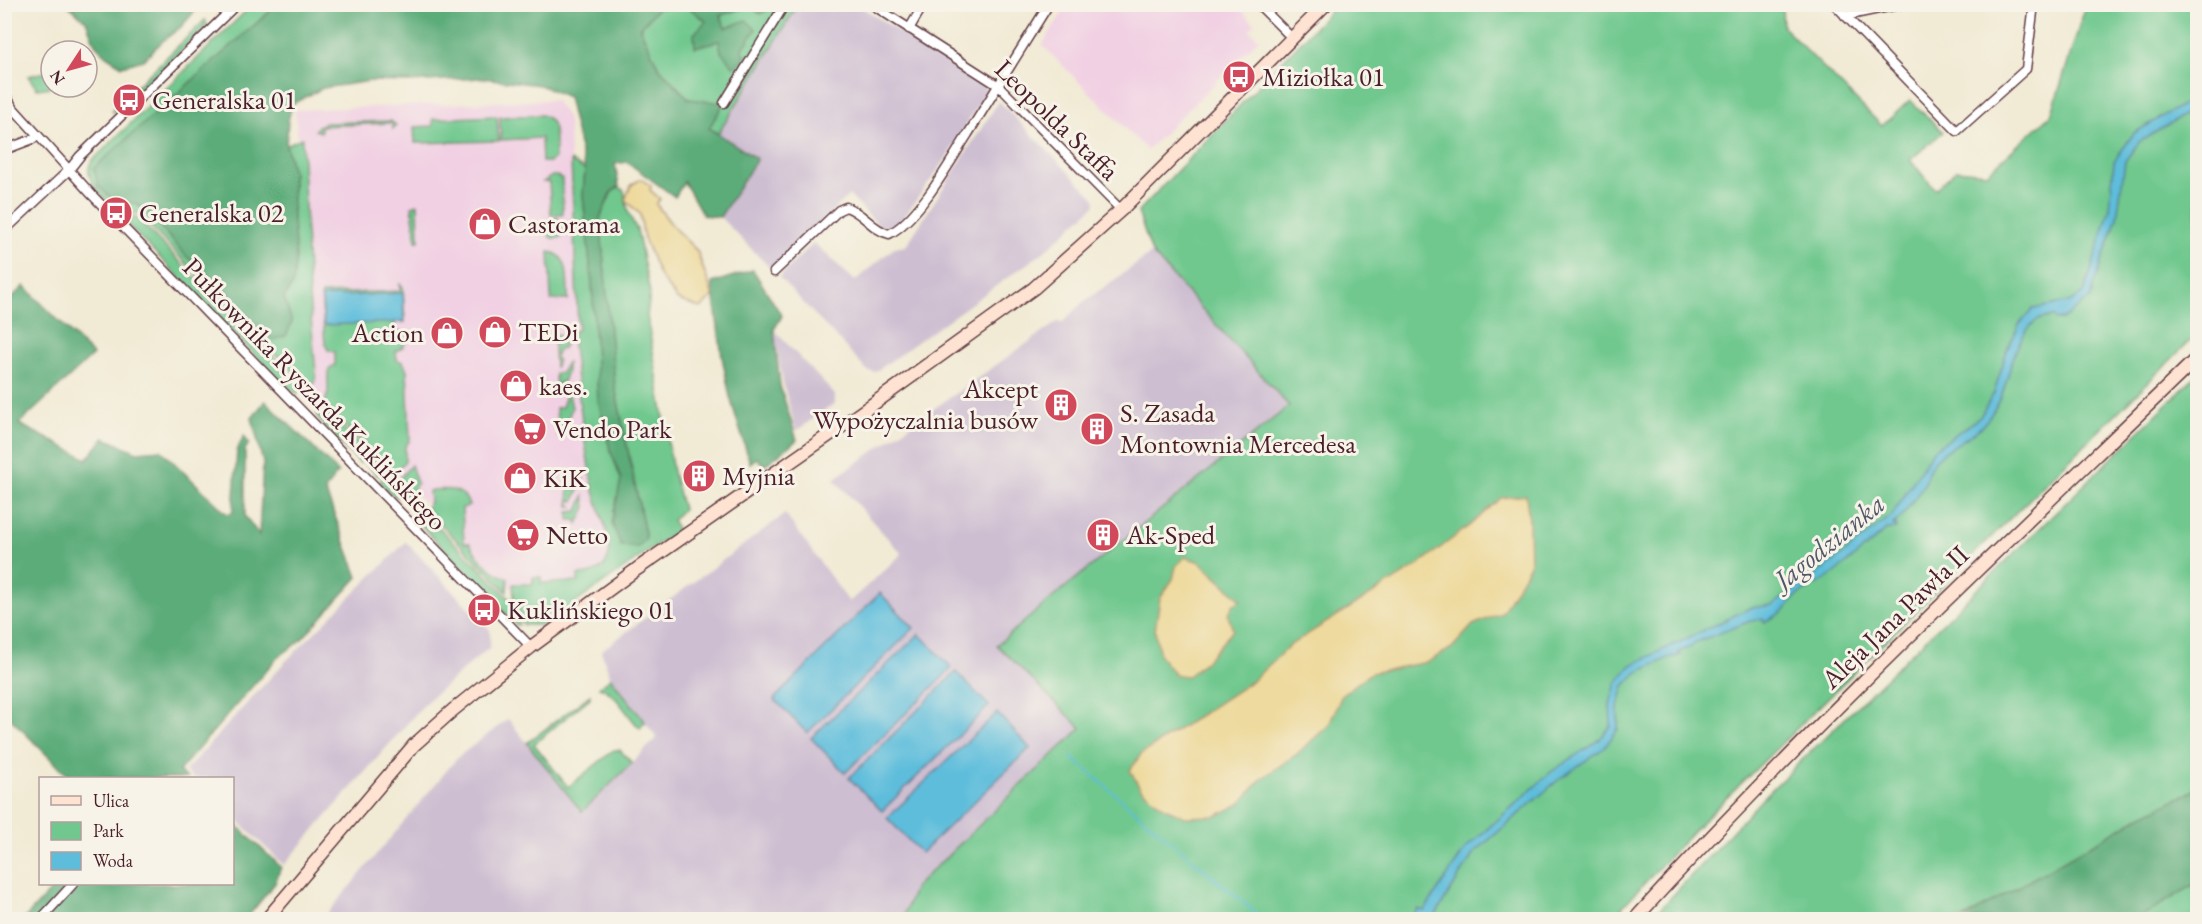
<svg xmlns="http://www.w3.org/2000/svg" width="2202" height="924" font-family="'EB Garamond',serif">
<rect width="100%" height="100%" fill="#f7f3e8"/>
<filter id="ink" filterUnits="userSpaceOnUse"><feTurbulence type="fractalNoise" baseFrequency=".0167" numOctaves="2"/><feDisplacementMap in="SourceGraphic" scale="12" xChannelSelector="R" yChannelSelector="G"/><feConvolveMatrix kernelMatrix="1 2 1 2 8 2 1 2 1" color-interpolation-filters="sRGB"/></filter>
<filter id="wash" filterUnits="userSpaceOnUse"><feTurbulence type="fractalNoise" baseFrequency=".008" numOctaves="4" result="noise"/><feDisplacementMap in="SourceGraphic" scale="24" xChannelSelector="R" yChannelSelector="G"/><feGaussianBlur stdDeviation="1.35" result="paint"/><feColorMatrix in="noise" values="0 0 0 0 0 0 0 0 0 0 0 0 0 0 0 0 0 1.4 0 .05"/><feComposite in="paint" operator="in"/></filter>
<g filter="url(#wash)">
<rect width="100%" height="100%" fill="#f1ead4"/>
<g fill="#f1d0e3">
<polygon points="1068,4 1236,5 1255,24 1249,30 1259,39 1147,150 1042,45"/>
<polygon points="555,100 567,117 569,128 578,330 617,559 609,571 524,601 310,389 315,379 295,110"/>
</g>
<g fill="#cebed1">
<polygon points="798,5 858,5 987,89 944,162 897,226 879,226 849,195 771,269 720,217 757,160 718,134"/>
<polygon points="999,101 1095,199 1096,204 1045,251 875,372 868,371 779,277 814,243 855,281 894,248 906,246"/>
<polygon points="1152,253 1289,406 1052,598 998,645 1081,728 915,887 902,919 322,920 458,757 508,719 582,812 657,738 611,678 601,651 785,514 849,602 902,554 834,479 1059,321 1062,323 1082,303"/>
<polygon points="774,330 835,395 835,403 796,431 783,382"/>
<polygon points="406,542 490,630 490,647 426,702 284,865 233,816 232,778 193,778 185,771 283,664"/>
</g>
<g fill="#70c88e" stroke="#5d745c" stroke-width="1.5">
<path d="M252,5H277L94,169L148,213L187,257L227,291L244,313L292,322L284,298L293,283V173L286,145L302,138L309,296L316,373L315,382L310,390L281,358L277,356L136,212L127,220C114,207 78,180 92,161Z"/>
<polygon points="773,5 798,5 718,134 708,128 689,99 659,68 640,28 658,8 688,7 706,21 725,28 721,15 750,6 770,10"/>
<polygon points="1336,5 1782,5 1783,27 1882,126 1910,100 1943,132 1910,160 1935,189 1957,170 1987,173 2051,115 2086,5 2197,5 2197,334 1695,829 1611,919 902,920 915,887 1081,728 997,645 1052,598 1289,406 1152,253 1138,212"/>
<polygon points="205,20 207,25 200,33 132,99 129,97 113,112 112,110"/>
<polygon points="51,71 51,87 37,89 28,76"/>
<path d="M541,115C559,118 554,143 555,158L550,162H542L541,138L501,140L500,117Z"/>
<polygon points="495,116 497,118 499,141 415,143 414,127 433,126 433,119"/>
<polygon points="391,121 396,125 393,129 392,123 321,126 321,132 315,130 318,126 325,123"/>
<path d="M571,161L585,170L583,195L592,284L598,400L610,449L621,479L618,502L613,511L646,538L615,387L600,218L612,192L619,187L624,191L628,212L637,230L650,293L647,316L673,472L683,509L672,520L678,530L544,625H524C517,618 521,607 514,599L513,584H533V577H541V583L578,582V575C593,574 606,570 609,554C612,537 595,502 592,483C582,435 578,386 572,337L573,332L578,329Z"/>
<polygon points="552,176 557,176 562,179 563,214 551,215 549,182 543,182"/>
<polygon points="418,204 419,241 416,241 412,206"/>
<polygon points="133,218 137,218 275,359 283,363 284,369 307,392 296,393 285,386 127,224"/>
<polygon points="558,218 558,228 564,228 564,233 559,238 551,238 545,230 552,229 551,219"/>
<path d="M549,252C571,254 567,283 568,300H551Z"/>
<path d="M400,284L403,287L405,322H395L396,332H405L406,342L403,347L396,351L397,360L403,362L407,370L410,440L405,447V462L392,474L365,446L364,442L356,437L324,405C325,400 328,396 328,391C329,381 324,369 335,365V352L328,350L325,344L321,294L400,291Z"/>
<polygon points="553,333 563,337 564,345 563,349 559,348 555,358 558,360 555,368"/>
<polygon points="567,363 567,371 563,382 560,382 556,392 555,374 561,373"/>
<polygon points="2197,375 2197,789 2146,814 2190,888 2197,883 2197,919 1650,920 1763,798"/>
<polygon points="568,389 572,408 564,429 561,428 559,433 561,436 558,436 556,408 562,407"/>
<polygon points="319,404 356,441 362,444 361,447 384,470 381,476 378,476 363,461 360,463 322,424 317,416"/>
<polygon points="411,465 417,483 411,494 398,480"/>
<polygon points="581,472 583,480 574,501 571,500 569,504 572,506 569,506 568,485 575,485"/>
<path d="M386,475H389L409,496C395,501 388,491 379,482Z"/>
<path d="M432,490C448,489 464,487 469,506L462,508L464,543H470C476,557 493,574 508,578L507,592L426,509L430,502L429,491Z"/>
<polygon points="584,496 586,507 578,524 576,520 569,520 569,512 578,511"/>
<polygon points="416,504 515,604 519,625 516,625 419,523 414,513"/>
<path d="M611,678L645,722L640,728C626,716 618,693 599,687Z"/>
<polygon points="590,695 590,698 534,744 568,787 614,750 620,750 632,763 582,812 527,743"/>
</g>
<g fill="#5cac79" stroke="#536652" stroke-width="1.5">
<polygon points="68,5 200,5 181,27 164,40 143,60 122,66 106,56 95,44 86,21"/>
<polygon points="277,5 773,5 770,9 760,14 750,6 721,15 725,28 746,20 756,29 742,50 746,56 734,67 721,52 719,41 695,47 694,34 706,21 688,7 658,8 640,28 659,68 689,99 724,103 709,128 757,159 720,217 703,215 684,182 675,197 627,162 615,164 619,187 611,192 600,218 615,387 646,539 638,547 621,546 612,523 621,479 610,449 598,400 592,284 583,195 585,170 568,97 540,85 482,78 408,82 371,81 323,88 292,104 288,121 286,145 293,173 292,207 296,258 293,283 284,298 292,322 286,336 273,340 244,313 227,291 187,257 148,213 135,203 117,203 98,186 94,168"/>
<polygon points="753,270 782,316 774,329 780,386 797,440 764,466 757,458 750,463 730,397 722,357 712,283"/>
<polygon points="24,286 93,355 19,424 87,459 104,438 137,452 161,450 227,514 233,512 237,450 244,436 249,443 245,450 245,516 259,535 263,463 252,418 265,401 338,472 325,490 358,577 301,640 276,659 179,771 187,778 70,778 5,713 4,305"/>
<polygon points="2197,789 2197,883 2137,919 1963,919 2141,816"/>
<polygon points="233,822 281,867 275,883 246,919 23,920 57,884 232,884"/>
</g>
<g fill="#eeda9e" stroke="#9c7c64" stroke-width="1.5">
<polygon points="641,179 651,186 650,190 660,199 656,204 675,229 697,251 713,296 701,308 678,300 659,275 644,238 640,214 625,200 631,185"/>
<polygon points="1526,495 1529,521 1530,565 1502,613 1473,625 1452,648 1428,662 1371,673 1342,695 1329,725 1297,754 1261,779 1240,804 1216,816 1185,817 1165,808 1140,788 1130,770 1141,754 1252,681 1290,645 1414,568 1470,525 1501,498"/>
<polygon points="1185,557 1200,562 1241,600 1233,605 1228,615 1233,630 1206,661 1188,676 1175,675 1160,656 1155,631 1160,598 1173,579 1176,566"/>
</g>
<g fill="#5dbddb" stroke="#546e83" stroke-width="1.5">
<path d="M2197,96V107L2139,142L2125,161L2117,218L2093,287L2091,298L2062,319L2056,320L2053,316C2048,318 2040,318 2036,321C2015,336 2010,374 2001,397C1998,405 1992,413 1987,420C1971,443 1929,449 1926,481L1902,517L1893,524L1894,526L1896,524V529H1888L1830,577L1799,594L1780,614L1764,622L1763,619L1751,621L1694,643L1692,647L1678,652L1681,655L1675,657L1673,656L1636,673L1624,686L1618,707V729L1604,748L1558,780L1474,853L1433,919H1411L1418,909L1424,911L1466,848L1551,772L1599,740L1611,726L1610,704L1616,683L1631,665L1750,608L1773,605L1832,563L1892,515L1933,450L1980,417L1994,393L2007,350L2019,325L2033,309L2069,302L2084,293L2110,208L2114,161L2134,133Z"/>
<polygon points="403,293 404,322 324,325 322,297"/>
<polygon points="880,593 914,628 807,733 774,699"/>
<polygon points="919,634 952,668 845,773 811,738"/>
<polygon points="956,672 989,706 882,811 849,778"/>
<polygon points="997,713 1030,748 921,853 887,818"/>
</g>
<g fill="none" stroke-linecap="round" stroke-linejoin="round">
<polyline stroke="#5dbddb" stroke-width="2" points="1071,757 1264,920"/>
</g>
</g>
<g filter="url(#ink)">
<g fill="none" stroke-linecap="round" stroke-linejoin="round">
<g stroke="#633d44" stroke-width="11">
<g id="street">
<polyline points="871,4 999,86 1121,210"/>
<polyline points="1258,4 1292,38"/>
<polyline points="1834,4 1957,131 2026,69 2034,4"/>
<polyline points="1845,16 1903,4"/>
<polyline points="909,29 924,4"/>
<polyline points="4,93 14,109 92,195 531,647"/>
<polyline points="724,103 785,4"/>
<polyline points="4,150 33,139 37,135"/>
<polyline points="4,231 69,170 80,156 237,4"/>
<path d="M774,272L839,210L846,207C864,213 871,229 889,234C919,219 949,163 968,134C995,91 1022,48 1049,4"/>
<polyline points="40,920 73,884"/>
</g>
</g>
<g stroke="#633d44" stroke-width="15">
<g id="secondary">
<polyline points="266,920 414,745 453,710 531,647 637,569 862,412 1034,288 1121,210 1326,4"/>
<path d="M1634,920C1813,723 2007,542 2198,357"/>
</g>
</g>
<use href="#street" stroke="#fff" stroke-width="8"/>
<use href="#secondary" stroke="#fee3d2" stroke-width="12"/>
</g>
</g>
<defs>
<g id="bus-disc" transform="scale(1.725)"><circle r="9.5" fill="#d1495b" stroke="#f7f3e8"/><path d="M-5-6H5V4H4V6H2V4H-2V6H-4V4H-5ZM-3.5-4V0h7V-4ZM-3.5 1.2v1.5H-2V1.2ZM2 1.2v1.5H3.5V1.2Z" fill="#fff"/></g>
<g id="shop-disc" transform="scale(1.725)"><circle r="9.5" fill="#d1495b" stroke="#f7f3e8"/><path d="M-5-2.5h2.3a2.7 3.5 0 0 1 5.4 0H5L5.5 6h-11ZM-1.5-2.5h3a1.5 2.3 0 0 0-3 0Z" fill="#fff"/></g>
<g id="building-disc" transform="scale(1.725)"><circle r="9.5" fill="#d1495b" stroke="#f7f3e8"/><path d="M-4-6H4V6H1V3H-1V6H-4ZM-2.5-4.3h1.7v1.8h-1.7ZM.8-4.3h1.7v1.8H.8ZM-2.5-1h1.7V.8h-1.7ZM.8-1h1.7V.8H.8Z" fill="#fff"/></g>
<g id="supermarket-disc" transform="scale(1.725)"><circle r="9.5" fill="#d1495b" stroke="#f7f3e8"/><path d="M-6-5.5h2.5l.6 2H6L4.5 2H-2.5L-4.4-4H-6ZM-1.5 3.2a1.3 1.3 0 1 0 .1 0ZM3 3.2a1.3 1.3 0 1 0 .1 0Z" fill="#fff"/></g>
</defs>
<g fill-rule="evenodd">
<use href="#bus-disc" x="1239" y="77"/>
<use href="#bus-disc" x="129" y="100"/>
<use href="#bus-disc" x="116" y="213"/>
<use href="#shop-disc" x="485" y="224"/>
<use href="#shop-disc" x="495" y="332"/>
<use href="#shop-disc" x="447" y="333"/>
<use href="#shop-disc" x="516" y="386"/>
<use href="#building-disc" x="1061" y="405"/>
<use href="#supermarket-disc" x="530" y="429"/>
<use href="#building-disc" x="1097" y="429"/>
<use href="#building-disc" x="699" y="476"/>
<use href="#shop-disc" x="520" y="478"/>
<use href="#supermarket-disc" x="523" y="535"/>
<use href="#building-disc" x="1103" y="535"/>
<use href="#bus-disc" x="484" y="610"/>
</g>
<g text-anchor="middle" stroke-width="6" stroke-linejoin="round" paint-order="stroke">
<g font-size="27" fill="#4a1f2b" stroke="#f7f3e8" text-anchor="start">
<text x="1262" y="86">Miziołka 01</text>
<text x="152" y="109">Generalska 01</text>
<text x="139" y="222">Generalska 02</text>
<text x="508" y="233">Castorama</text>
<text x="518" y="341">TEDi</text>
<text x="424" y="342" text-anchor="end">Action</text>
<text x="539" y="395">kaes.</text>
<text x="1038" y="398" text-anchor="end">Akcept<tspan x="1038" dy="31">Wypożyczalnia busów</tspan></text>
<text x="1120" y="422">S. Zasada<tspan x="1120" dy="31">Montownia Mercedesa</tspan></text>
<text x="553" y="438">Vendo Park</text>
<text x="722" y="485">Myjnia</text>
<text x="543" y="487">KiK</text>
<text x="546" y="544">Netto</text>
<text x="1126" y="544">Ak-Sped</text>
<text x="507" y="619">Kuklińskiego 01</text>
</g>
<g font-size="27" fill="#4a1f2b" stroke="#f7f3e8">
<text transform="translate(1057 120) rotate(44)" y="9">Leopolda Staffa</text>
<text transform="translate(315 394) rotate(46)" y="9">Pułkownika Ryszarda Kuklińskiego</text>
<text transform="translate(1895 617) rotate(-44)" y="9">Aleja Jana Pawła II</text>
</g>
<g font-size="28" font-style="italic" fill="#515669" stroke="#f7f3e8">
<text transform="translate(1829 541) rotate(-39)" y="10">Jagodzianka</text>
</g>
</g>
<rect width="2202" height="924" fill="none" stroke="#f7f3e8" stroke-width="24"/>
<rect x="39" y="777" width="195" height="108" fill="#f7f3e8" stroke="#b29e9c" stroke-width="1.5"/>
<rect x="51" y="796" width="30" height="9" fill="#fee3d2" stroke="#b29e9c" stroke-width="1.5"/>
<text x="93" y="807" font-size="18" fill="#4a1f2b">Ulica</text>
<rect x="51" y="822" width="30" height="18" fill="#70c88e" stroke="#b29e9c" stroke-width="1.5"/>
<text x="93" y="837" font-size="18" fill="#4a1f2b">Park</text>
<rect x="51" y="852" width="30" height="18" fill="#5dbddb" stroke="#b29e9c" stroke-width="1.5"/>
<text x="93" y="867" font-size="18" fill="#4a1f2b">Woda</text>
<g transform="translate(69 69) rotate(234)"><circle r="28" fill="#f7f3e8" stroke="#b29e9c" stroke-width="1.5"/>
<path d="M0-4.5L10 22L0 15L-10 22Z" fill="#d1495b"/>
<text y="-9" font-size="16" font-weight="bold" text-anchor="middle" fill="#4a1f2b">N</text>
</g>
</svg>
